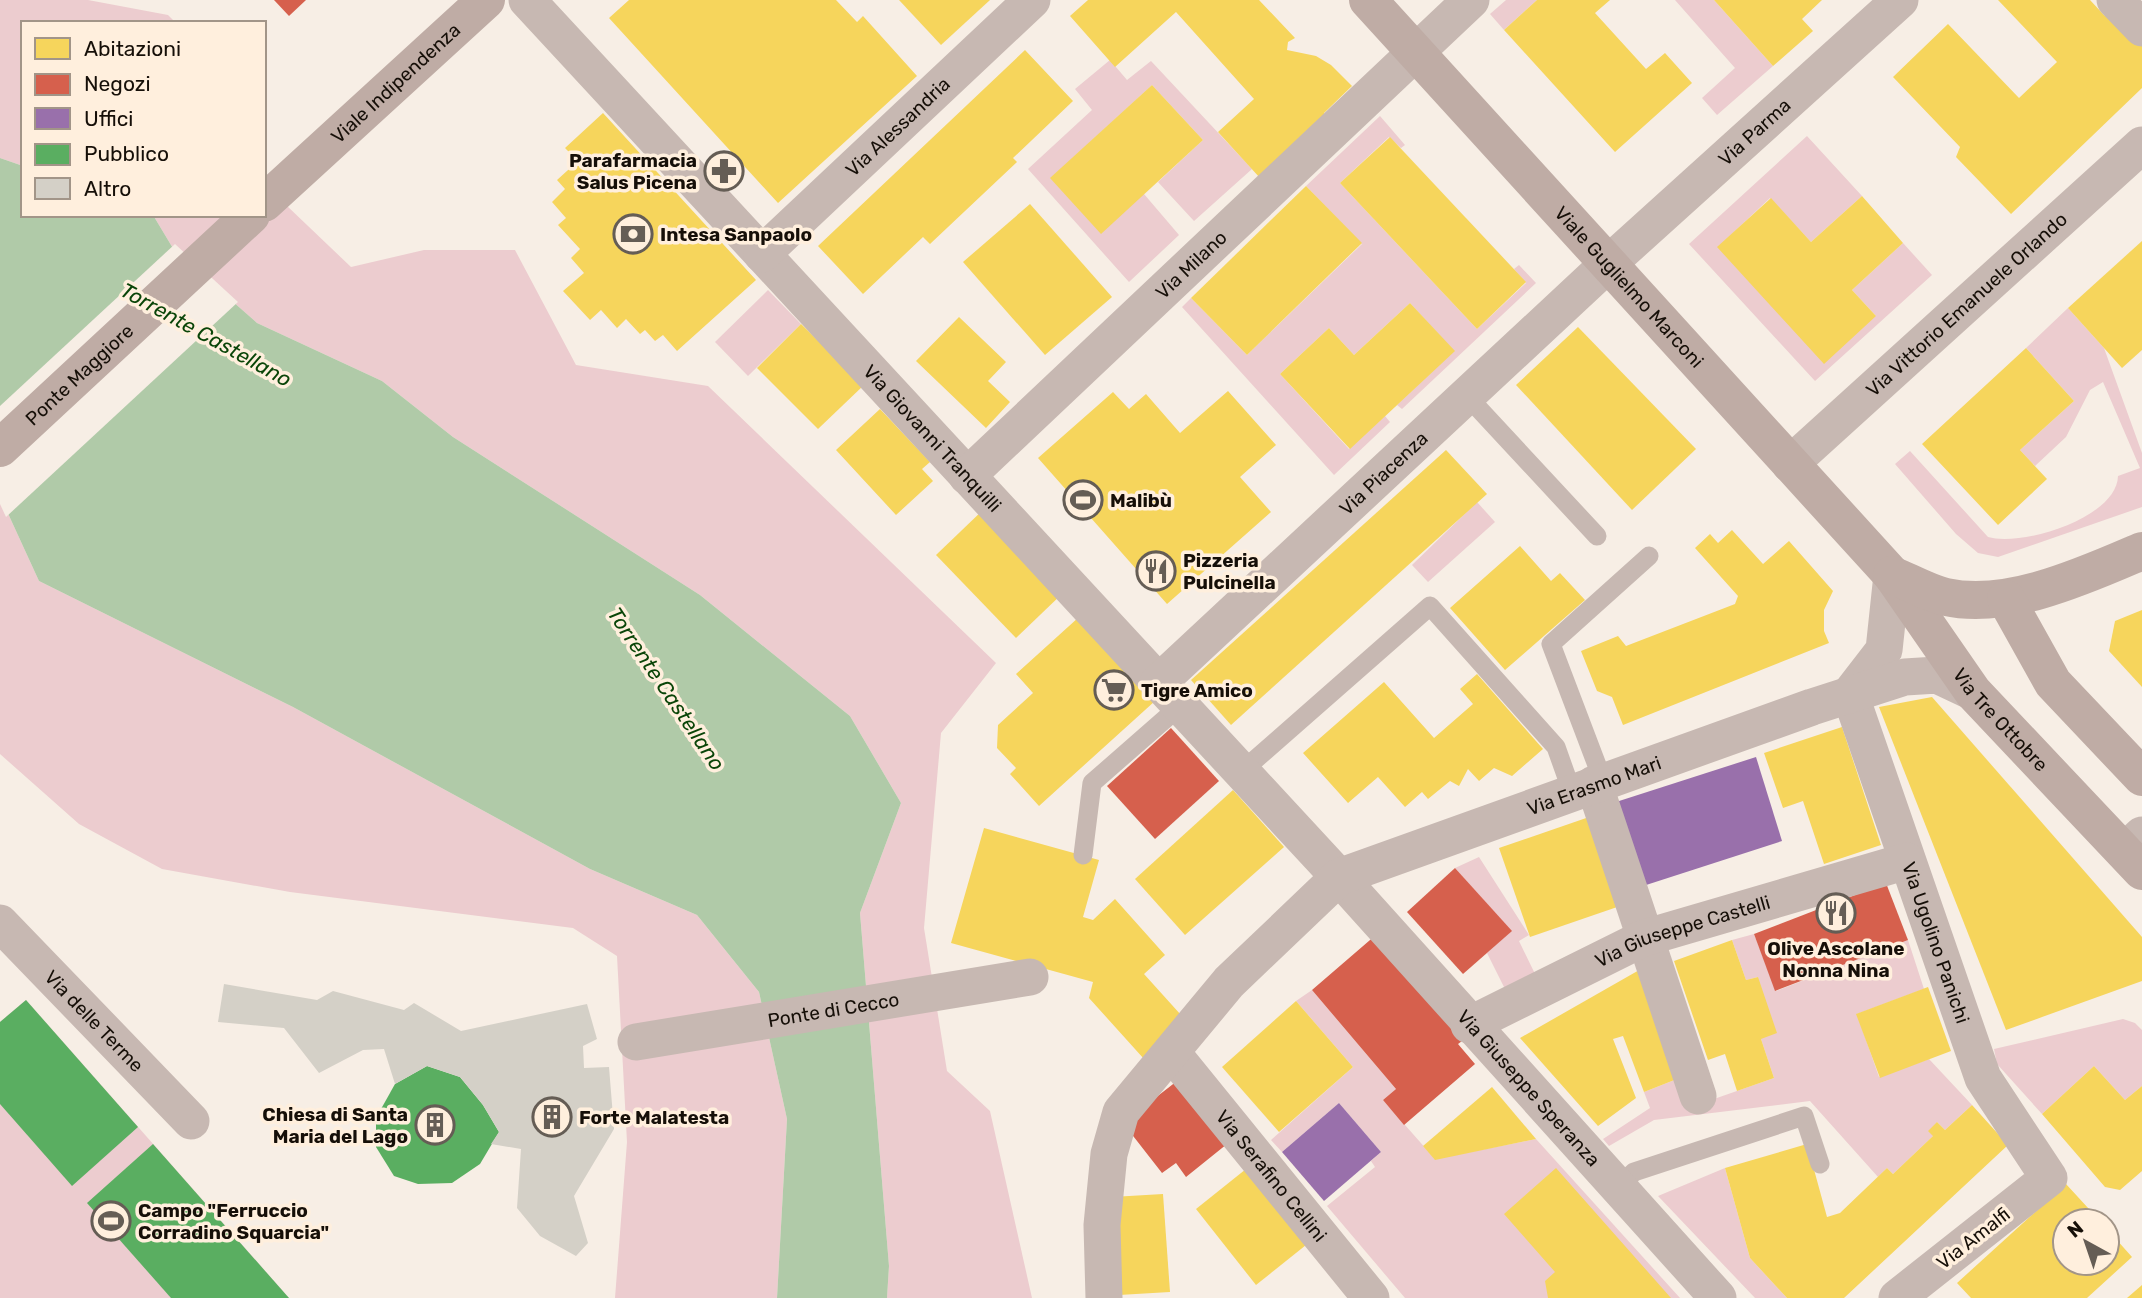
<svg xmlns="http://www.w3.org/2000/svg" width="2142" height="1298" font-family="Rubik,sans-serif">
<rect width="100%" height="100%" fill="#f7eee5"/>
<g fill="#eccccf">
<polygon points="0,0 88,0 168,15 176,23 23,23 23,166 0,158"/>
<polygon points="1506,0 1537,0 1504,30 1490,14"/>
<polygon points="1675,0 1714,0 1773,66 1717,115 1702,98 1735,68"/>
<polygon points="1110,60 1127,80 1151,61 1252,169 1194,221 1158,182 1203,140 1152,85 1051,178 1144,194 1179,235 1129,282 1028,169 1092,110 1075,89"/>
<polygon points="1380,116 1405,145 1401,148 1389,137 1340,183 1477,329 1526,283 1514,269 1519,265 1536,283 1402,409 1397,405 1454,351 1410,303 1354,355 1329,328 1280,374 1349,449 1385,416 1390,422 1334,475 1182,307 1191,298 1247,355 1362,244 1306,186"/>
<polygon points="1807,136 1862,196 1811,242 1770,198 1718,247 1876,316 1852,290 1903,243 1932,275 1815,381 1689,244"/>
<polygon points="264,184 351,267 424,250 515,250 576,365 708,386 996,663 941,733 924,928 947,1071 990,1111 1032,1298 887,1298 889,1266 860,913 901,803 850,716 700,595 453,437 382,381 257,323 174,250 153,215 264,215"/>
<polygon points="768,290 801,324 748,376 715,342"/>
<path d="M2068,308L2104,348L2142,453V507L1998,557L1978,553L1956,534L1895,464L1910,451L1988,537C2022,547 2117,518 2118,476L2140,468L2103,382L2090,390L2066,437L2035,466L2020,450L2074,401L2026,348Z"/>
<polygon points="0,496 39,581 293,707 590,869 697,915 759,992 787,1119 777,1298 615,1298 627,1142 617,956 573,928 290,892 162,869 79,824 0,754"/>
<polygon points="1477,502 1495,522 1428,582 1412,565"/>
<polygon points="1479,857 1529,935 1519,941 1537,978 1507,993 1487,953 1511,931 1455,868"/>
<polygon points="1754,934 1776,991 1908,940 1924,989 1857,1014 1879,1077 1929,1059 1972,1105 1945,1130 1937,1122 1933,1136 1893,1174 1887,1168 1878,1177 1810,1101 1654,1120 1609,1146 1603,1139 1650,1108 1644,1092 1682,1077 1694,1106 1774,1078 1761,1039 1758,977 1746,980 1732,940"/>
<polygon points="1312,990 1396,1089 1383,1100 1435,1159 1536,1139 1680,1298 1405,1298 1327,1206 1375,1167 1371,1161 1381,1152 1339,1103 1282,1152 1271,1140 1353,1067 1296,1001"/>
<polygon points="26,1000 289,1298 0,1298 0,1022"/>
<polygon points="2123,1019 2135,1023 2142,1030 2142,1086 2125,1100 2094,1066 2042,1114 1997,1064 1994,1049"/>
<polygon points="1725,1168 1750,1258 1787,1298 1755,1298 1658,1196"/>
</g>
<polygon fill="#b0caa8" points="0,158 23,166 23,215 153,215 174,250 257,323 382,381 453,437 700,595 850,716 901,803 860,913 889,1266 887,1298 777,1298 787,1119 759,992 697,915 590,869 293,707 39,581 0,496"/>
<polygon fill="#f7eee5" points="175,244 238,302 6,517 0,504 0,406"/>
<g fill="#f6d55c">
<polygon points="629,0 836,0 857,22 863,16 917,76 778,203 609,18"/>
<polygon points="899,0 990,0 941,45"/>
<polygon points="1088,0 1259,0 1295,38 1288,42 1287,50 1316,56 1331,65 1352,86 1324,113 1325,121 1260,178 1218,132 1254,99 1176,12 1115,67 1070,16"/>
<polygon points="1537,0 1610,0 1595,13 1646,69 1665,53 1692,83 1615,152 1504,30"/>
<polygon points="1714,0 1822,0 1802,19 1813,31 1773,66"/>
<polygon points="1998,0 2090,0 2104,15 2142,41 2142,88 2011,214 1956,157 1960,147 1893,77 1948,24 2019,98 2057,62"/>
<polygon points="1025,50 1073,101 1013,158 1017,162 930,244 923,237 863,294 818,246"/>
<polygon points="1152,85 1203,140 1101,234 1050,178"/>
<polygon points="603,113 756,280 677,351 663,335 655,341 645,330 640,334 626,319 617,328 601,310 590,320 563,291 584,273 571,258 580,249 558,225 566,218 552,202 565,189 557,180 578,161 565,148"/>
<polygon points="1390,137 1526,282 1477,329 1340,183"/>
<polygon points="1306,186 1362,243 1247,355 1191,298"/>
<polygon points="1862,196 1903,243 1852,290 1876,316 1824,364 1717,247 1771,198 1811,242"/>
<polygon points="1030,204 1112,297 1045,355 963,262"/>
<polygon points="2142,241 2142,350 2122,368 2068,308"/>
<polygon points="1410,303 1455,351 1350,449 1280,374 1329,328 1354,355"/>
<polygon points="959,317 1006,362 988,381 1010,402 986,428 916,361"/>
<polygon points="801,324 864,385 818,429 757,368"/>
<polygon points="1578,327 1696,449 1632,510 1516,385"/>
<polygon points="2026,348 2074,401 2020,450 2047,479 1998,525 1922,444"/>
<polygon points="1228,391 1276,445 1240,477 1271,512 1167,604 1038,458 1113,392 1129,409 1146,394 1180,433"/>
<polygon points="880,409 930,462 922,469 933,481 896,515 836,450"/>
<polygon points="1446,450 1487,494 1231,725 1191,680"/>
<polygon points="985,508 1064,592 1016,638 936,555"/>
<polygon points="1732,530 1763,564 1789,541 1833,591 1824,610 1824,631 1829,643 1623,725 1612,697 1597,691 1581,651 1618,636 1626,646 1735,604 1738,596 1695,548 1710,534 1718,543"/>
<polygon points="1520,546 1551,581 1560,573 1585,600 1505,670 1450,608"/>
<polygon points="2142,610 2142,687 2109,651 2115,621"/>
<polygon points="1079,617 1155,701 1039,806 1010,774 1016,768 997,748 998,725 1033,693 1016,674"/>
<polygon points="1477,674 1543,749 1512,776 1494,768 1479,781 1468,769 1459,786 1450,781 1428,799 1422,792 1405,807 1378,777 1348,803 1303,753 1384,682 1434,738 1473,704 1460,689"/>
<polygon points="1932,697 2142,937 2142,981 2006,1030 1879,707"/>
<polygon points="1842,727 1881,845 1824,864 1803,801 1783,808 1764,753"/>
<polygon points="1233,790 1284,847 1185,935 1135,879"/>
<polygon points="1592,816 1623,905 1530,937 1499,848"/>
<polygon points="984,828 1099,860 1083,917 1093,920 1115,899 1165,955 1144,974 1181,1015 1144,1059 1089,998 1093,982 951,943"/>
<polygon points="1732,940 1746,980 1758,977 1777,1033 1761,1039 1774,1078 1737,1091 1725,1054 1708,1060 1674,961"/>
<polygon points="1641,969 1682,1077 1644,1092 1623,1036 1613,1039 1636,1098 1598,1126 1520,1038"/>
<polygon points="1928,987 1951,1051 1880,1078 1856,1014"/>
<polygon points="1296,1001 1353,1067 1279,1132 1222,1067"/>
<polygon points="2094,1066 2125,1100 2142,1086 2142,1171 2120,1190 2105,1187 2042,1114"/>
<polygon points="1492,1087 1536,1139 1435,1160 1423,1146"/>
<polygon points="1972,1105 2008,1145 1844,1298 1787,1298 1750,1258 1725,1168 1807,1144 1827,1217 1840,1213 1887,1168 1893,1174 1933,1136 1928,1131 1937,1122 1945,1130"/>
<polygon points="1556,1168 1671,1298 1548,1298 1545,1281 1555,1272 1504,1214"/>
<polygon points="1246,1169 1306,1245 1256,1285 1196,1209"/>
<polygon points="2066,1184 2100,1221 2065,1221 2065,1263 2107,1263 2107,1229 2132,1257 2087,1298 1971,1298 1957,1283"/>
<polygon points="1163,1194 1170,1292 1119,1295 1112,1197"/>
<polygon points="2142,1285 2142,1298 2127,1298"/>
</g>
<g fill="#d6604d">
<polygon points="274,0 306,0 289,16"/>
<polygon points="1171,728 1219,781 1155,839 1107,786"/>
<polygon points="1455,868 1512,931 1463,974 1407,912"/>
<polygon points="1886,883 1908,940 1775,991 1754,934"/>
<polygon points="1377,934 1466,1038 1458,1044 1475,1064 1404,1125 1383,1100 1396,1089 1312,990"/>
<polygon points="1177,1081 1227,1144 1186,1177 1176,1163 1162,1173 1123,1123"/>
</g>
<g fill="#9970ab">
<polygon points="1756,757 1782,841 1643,886 1616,802"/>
<polygon points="1339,1103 1381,1152 1324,1201 1282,1152"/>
</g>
<g fill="#5aae61">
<polygon points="26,1000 138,1127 72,1186 0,1104 0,1022"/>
<polygon points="427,1066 460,1077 483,1105 499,1132 480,1164 452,1183 418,1184 394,1176 376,1147 376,1118 395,1084"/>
<polygon points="153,1144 289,1298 171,1298 87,1203"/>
</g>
<polygon fill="#d4d0c7" points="224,984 317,1000 333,991 404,1010 414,1003 461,1031 587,1004 597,1039 583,1046 584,1068 609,1067 614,1129 574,1196 588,1243 576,1256 540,1236 517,1208 521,1149 491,1144 499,1132 483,1105 460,1077 427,1066 395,1084 384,1049 363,1050 319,1073 284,1028 218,1022"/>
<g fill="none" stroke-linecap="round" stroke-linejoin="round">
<g stroke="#c7b8b2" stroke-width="19">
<polyline points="1467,396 1597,536"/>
<polyline points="1241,772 1430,606 1556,747 1572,792"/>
<polyline points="1603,781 1551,644 1649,556"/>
<polyline points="1083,855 1092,783 1180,706"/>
<polyline points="1617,1188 1634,1172 1804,1116 1820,1164"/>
</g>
<g stroke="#c7b8b2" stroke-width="37">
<path id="s1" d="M527,0L1339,877L1718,1298"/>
<polyline points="2115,0 2142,28"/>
<path id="s2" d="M762,254L1032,0"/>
<path id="s3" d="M1790,464L2142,145"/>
<path id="s4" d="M967,476L1471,0"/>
<path id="s5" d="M1892,575L1884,650L1850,694L1983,1078L2049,1178L1897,1298"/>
<path id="s6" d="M1158,683L1609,263L1900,0"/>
<polyline points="1594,784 1698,1096"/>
<polyline points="2124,852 2142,835"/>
<path id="s7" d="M0,923L191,1121"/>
<path id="s8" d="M1469,1025L1644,938L1907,861"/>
<path id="s9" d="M636,1042L1030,977"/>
<path id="s10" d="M1172,1053L1371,1298"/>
<path id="s11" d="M1104,1298L1102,1225L1109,1154L1121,1112L1229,982L1339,877L1812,707L1905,677L1937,675L1973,692"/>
</g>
<g stroke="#bfaca5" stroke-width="38">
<path id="s12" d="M1368,0L1892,575L1973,692L2142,871"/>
<path id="s13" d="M264,203L486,0"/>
<path id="s14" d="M0,448L251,215"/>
<path d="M1892,575C1909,582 1928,593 1946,597C2008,611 2086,575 2142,551"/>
<polyline points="2006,599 2053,683 2142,777"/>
</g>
</g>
<defs>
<g id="pharmacy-ring" transform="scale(2.0125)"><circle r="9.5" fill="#ffefdd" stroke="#655d55" stroke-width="1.5"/><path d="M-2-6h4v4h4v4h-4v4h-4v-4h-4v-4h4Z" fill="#655d55"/></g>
<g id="bank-ring" transform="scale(2.0125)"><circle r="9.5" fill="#ffefdd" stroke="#655d55" stroke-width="1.5"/><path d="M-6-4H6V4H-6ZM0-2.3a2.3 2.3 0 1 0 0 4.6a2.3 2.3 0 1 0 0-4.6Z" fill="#655d55"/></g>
<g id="stadium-ring" transform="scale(2.0125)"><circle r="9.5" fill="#ffefdd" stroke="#655d55" stroke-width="1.5"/><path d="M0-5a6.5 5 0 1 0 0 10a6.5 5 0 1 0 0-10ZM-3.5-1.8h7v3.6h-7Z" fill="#655d55"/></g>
<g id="restaurant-ring" transform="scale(2.0125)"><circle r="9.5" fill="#ffefdd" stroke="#655d55" stroke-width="1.5"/><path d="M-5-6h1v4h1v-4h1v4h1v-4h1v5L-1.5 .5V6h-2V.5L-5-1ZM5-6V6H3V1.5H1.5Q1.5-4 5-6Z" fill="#655d55"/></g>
<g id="supermarket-ring" transform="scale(2.0125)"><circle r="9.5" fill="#ffefdd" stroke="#655d55" stroke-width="1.5"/><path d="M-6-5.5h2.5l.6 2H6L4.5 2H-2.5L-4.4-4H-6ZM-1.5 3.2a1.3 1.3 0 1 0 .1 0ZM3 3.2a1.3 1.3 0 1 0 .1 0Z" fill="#655d55"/></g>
<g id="building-ring" transform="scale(2.0125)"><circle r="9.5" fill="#ffefdd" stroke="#655d55" stroke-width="1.5"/><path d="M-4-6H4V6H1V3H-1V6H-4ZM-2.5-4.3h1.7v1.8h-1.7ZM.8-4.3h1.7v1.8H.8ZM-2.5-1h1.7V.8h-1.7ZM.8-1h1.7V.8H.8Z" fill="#655d55"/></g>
</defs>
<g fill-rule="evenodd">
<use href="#pharmacy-ring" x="724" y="171"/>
<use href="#bank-ring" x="633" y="234"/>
<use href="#stadium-ring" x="1083" y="500"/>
<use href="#restaurant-ring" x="1156" y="571"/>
<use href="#supermarket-ring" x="1114" y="690"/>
<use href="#restaurant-ring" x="1836" y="913"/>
<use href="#building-ring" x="552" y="1117"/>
<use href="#building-ring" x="435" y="1125"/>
<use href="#stadium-ring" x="111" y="1221"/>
</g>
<g text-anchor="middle" stroke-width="7" stroke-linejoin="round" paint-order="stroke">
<g font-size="19" fill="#160f08" stroke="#ffefdd">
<text dy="7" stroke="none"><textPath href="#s13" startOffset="178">Viale Indipendenza</textPath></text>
<text dy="7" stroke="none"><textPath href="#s2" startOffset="186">Via Alessandria</textPath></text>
<text dy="7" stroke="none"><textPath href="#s6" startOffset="812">Via Parma</textPath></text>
<text dy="7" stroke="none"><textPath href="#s4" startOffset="308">Via Milano</textPath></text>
<text dy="7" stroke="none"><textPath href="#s12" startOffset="388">Viale Guglielmo Marconi</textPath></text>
<text dy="7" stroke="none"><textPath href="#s3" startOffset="238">Via Vittorio Emanuele Orlando</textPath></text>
<text dy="7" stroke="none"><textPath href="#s14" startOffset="108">Ponte Maggiore</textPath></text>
<text dy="7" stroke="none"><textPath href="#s1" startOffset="597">Via Giovanni Tranquilli</textPath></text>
<text dy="7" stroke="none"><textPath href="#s6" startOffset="308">Via Piacenza</textPath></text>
<text dy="7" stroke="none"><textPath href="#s12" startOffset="959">Via Tre Ottobre</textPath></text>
<text dy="7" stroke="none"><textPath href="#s11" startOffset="780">Via Erasmo Mari</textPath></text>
<text dy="7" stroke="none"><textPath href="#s8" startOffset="234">Via Giuseppe Castelli</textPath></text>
<text dy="7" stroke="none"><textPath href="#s5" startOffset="394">Via Ugolino Panichi</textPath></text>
<text dy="7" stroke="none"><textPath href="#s9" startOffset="200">Ponte di Cecco</textPath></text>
<text dy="7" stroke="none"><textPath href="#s7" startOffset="136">Via delle Terme</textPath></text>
<text dy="7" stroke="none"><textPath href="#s1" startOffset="1479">Via Giuseppe Speranza</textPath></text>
<text dy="7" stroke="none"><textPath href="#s10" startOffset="158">Via Serafino Cellini</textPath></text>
<text transform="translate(1973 1238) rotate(-38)" y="7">Via Amalfi</text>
</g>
<g font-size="19" font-weight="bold" fill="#160f08" stroke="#ffefdd" text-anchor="start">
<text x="697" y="167" text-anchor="end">Parafarmacia<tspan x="697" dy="22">Salus Picena</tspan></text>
<text x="660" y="241">Intesa Sanpaolo</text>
<text x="1110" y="507">Malibù</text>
<text x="1183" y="567">Pizzeria<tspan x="1183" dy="22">Pulcinella</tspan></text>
<text x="1141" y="697">Tigre Amico</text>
<text x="1836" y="955" text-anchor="middle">Olive Ascolane<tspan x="1836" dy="22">Nonna Nina</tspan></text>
<text x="408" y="1121" text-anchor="end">Chiesa di Santa<tspan x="408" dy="22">Maria del Lago</tspan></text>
<text x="579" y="1124">Forte Malatesta</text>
<text x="138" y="1217">Campo "Ferruccio<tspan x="138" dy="22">Corradino Squarcia"</tspan></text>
</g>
<g font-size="21" font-style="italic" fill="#0a4508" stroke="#ffefdd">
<text transform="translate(206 335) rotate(29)" y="7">Torrente Castellano</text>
<text transform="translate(666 689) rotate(56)" y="7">Torrente Castellano</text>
</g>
</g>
<rect x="21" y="21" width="245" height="196" fill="#ffefdd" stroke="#a29588" stroke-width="2"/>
<rect x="35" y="38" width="35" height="21" fill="#f6d55c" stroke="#a29588" stroke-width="2"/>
<text x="84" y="56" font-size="21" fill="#160f08">Abitazioni</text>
<rect x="35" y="74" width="35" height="21" fill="#d6604d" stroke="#a29588" stroke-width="2"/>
<text x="84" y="91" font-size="21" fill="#160f08">Negozi</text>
<rect x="35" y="108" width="35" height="21" fill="#9970ab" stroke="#a29588" stroke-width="2"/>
<text x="84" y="126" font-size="21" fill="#160f08">Uffici</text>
<rect x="35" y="144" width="35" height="21" fill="#5aae61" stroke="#a29588" stroke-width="2"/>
<text x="84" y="161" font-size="21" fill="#160f08">Pubblico</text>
<rect x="35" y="178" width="35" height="21" fill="#d4d0c7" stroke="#a29588" stroke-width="2"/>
<text x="84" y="196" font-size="21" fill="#160f08">Altro</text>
<g transform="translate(2086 1242) rotate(320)"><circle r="33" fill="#ffefdd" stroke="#a29588" stroke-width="2"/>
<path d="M0-5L12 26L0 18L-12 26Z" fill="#655d55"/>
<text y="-10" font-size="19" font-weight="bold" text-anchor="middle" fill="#160f08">N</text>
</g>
</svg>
